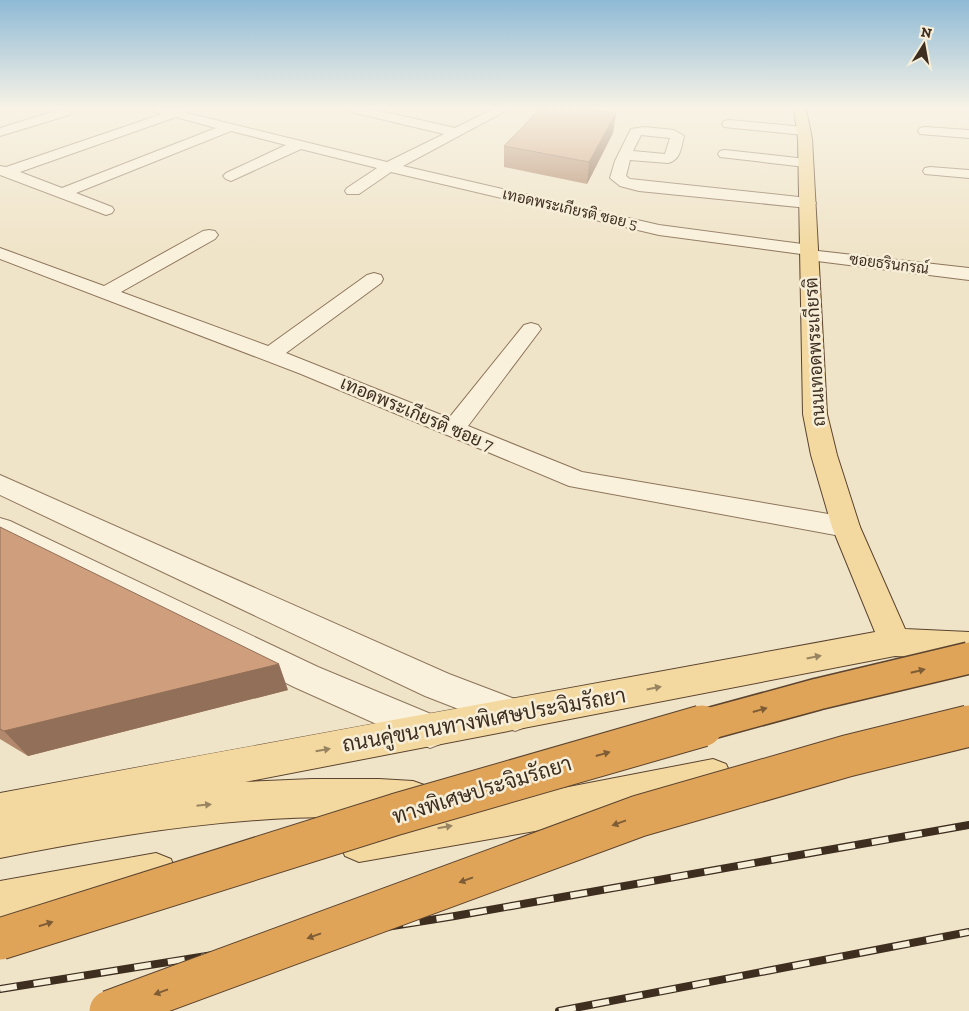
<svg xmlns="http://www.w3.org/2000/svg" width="969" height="1011" font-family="'Zilla Slab',Sarabun,serif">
<rect width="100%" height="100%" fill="#f0e4c8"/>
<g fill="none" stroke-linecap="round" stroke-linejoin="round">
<g stroke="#8d765c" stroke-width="2">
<g id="minor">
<polygon points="61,109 69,109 71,112 69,115 0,136 0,128"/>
<path d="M152,109H187V113L387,162L444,134L351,112L349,109H372L455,128L493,109H509L403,166L659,225L810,245L816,246L818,251L969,268V280L809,260L803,259L801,254L659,235L391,172L359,194H347L345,191L347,188L377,168L301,149L231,181L226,179L223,176L226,173L286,145L231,131L76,193L112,207L114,210L112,213L106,215L0,175V166L6,167L162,114L154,112ZM176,117L216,128L62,188L20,172Z"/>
<polygon points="729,120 804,127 811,131 804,135 724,127 722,124 724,121"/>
<path d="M644,127L674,130L684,136C681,147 681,160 668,163L630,160L626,176L630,179L808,198L814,200L816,203L814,206L808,208L639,191L620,186L610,178L615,161L631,129ZM641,135L670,138L665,154L633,151Z"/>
<polygon points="925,127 969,130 969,138 920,134 918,131 920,128"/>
<polygon points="725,150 806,159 811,160 813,163 811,166 806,167 720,157 718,154 720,151"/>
<polygon points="930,167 969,170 969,178 925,174 923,171 925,168"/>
<polygon points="209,230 215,231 218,235 215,239 121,292 268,346 367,275 374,273 381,275 383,279 381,283 286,353 449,418 524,325 531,323 538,325 541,329 538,333 468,426 582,472 846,517 856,520 860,527 856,534 846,537 569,486 301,374 0,259 0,248 104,286 203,231"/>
<polygon points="0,475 449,674 528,704 533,715 528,726 515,731 425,696 0,495"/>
<polygon points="0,518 10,521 318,667 443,719 448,731 443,743 430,748 294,687 0,540"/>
</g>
</g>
<g stroke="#5b4430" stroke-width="2">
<g id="major">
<path d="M794,109H806L812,139L827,414L837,455L860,527L905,629L969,632V660L895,656L245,782L312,779H379L413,781L427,786L432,800L428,810L558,789L713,759L726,764L732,777L726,790L713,795L558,827L359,862L345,856L339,842L345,828L359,822L383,818C253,812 127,833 0,858V793C291,738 583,686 875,632L832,527L811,455L803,414L798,139Z"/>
<polygon points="156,853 171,859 177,874 171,889 156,895 0,923 0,881"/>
</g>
</g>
<use href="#minor" fill="#faf1dc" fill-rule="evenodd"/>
<use href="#major" fill="#f3d9a0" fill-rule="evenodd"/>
<g stroke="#3d2e20" stroke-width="8">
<g id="rail">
<polyline points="0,989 455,916 969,825"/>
<polyline points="559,1011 969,932"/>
</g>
</g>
<use href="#rail" stroke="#f7eed8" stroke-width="5.5" stroke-dasharray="17" stroke-linecap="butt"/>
<g stroke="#5b4430" stroke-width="34" stroke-linecap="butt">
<g id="highway-bridge-far1">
<polyline points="697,727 818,694 969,658"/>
<polyline points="966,727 969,726"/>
</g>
</g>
<g stroke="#5b4430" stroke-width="43" stroke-linecap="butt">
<g id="highway-bridge">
<polyline points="0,939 397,814 702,726"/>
<polyline points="110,1011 639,816 847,756 969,726"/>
</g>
</g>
<use href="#highway-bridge-far1" stroke="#e0a458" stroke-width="31"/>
<use href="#highway-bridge" stroke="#e0a458" stroke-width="41"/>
</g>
<g fill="#b2896c">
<polygon points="616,113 613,133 587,184 504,167 504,146"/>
<polygon points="0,527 288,690 28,756 0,739"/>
</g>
<g fill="#916f58">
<polygon points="616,113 613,133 587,184 589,162"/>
<polygon points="279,664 288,690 28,756 4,731"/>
</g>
<g fill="#cf9f7d" stroke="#916f58">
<polygon points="540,109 579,109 616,113 589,162 504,146"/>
<polygon points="0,527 279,664 4,731 0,729"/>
</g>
<defs><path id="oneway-solid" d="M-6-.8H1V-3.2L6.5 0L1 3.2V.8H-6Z" transform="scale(1.25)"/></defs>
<g fill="#988460">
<use href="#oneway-solid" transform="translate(814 657) rotate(-11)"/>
<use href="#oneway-solid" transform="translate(654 688) rotate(-11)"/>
<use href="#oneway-solid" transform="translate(323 750) rotate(-10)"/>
<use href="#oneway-solid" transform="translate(204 805) rotate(-6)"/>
<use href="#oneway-solid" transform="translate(445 827) rotate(-10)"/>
</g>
<g fill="#7e5d36">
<use href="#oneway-solid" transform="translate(918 671) rotate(-14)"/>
<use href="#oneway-solid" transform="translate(760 710) rotate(-16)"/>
<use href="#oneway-solid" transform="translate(603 754) rotate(-16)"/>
<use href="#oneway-solid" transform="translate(619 823) rotate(160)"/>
<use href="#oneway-solid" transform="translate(466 880) rotate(160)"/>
<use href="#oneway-solid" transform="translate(46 924) rotate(-18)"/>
<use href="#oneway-solid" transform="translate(314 936) rotate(160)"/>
<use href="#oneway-solid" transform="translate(161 992) rotate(160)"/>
</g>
<linearGradient id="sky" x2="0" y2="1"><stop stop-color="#8fbad6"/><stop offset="0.43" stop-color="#f8f3e6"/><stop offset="1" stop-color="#f8f3e6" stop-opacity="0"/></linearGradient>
<rect width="969" height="251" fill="url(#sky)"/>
<g text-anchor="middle" stroke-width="5" stroke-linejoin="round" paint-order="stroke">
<g font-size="15" fill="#3d2e20" stroke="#f7eed8">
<text transform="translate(570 209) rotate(13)" y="5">เทอดพระเกียรติ ซอย 5</text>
<text transform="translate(889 264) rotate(7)" y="5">ซอยธรินกรณ์</text>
</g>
<g font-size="18" fill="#3d2e20" stroke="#f7eed8">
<text transform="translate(815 352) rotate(-93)" y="6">ถนนเทอดพระเกียรติ</text>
<text transform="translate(417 414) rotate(23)" y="6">เทอดพระเกียรติ ซอย 7</text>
</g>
<g font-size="21" fill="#3d2e20" stroke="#f7eed8">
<text transform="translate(484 720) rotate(-10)" y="7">ถนนคู่ขนานทางพิเศษประจิมรัถยา</text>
<text transform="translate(482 790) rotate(-17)" y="7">ทางพิเศษประจิมรัถยา</text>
</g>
</g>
<g transform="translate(924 45) rotate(11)" stroke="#f7eed8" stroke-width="4" paint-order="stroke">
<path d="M0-4L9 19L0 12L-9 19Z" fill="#3d2e20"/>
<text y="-8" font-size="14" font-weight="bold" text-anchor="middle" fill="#3d2e20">N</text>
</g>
</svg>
